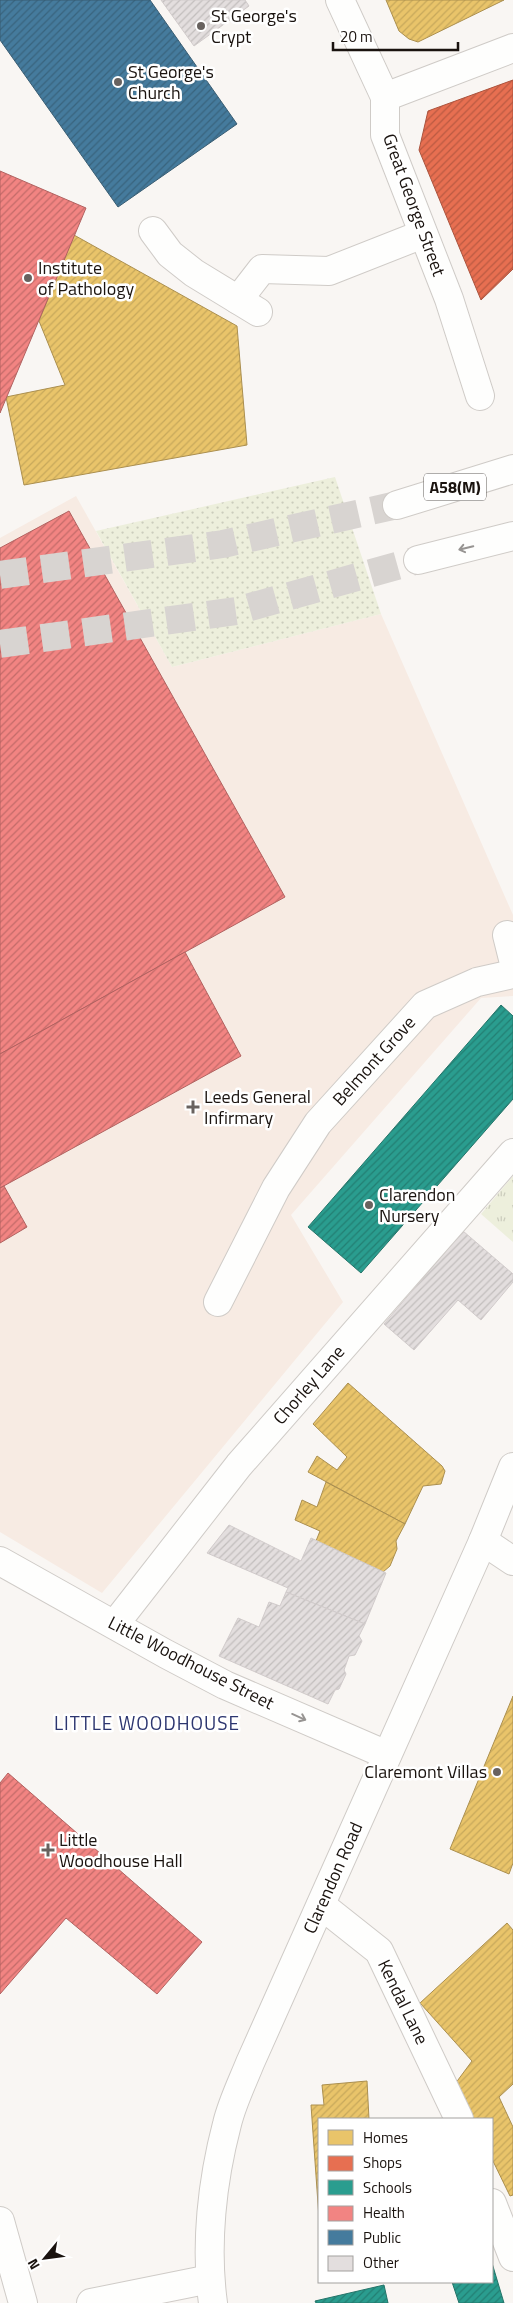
<svg xmlns="http://www.w3.org/2000/svg" width="513" height="2303" font-family="'Titillium Web',sans-serif">
<defs>
<pattern id="grass-tufts" width="24" height="20" patternUnits="userSpaceOnUse" patternTransform="scale(1.25)"><rect width="24" height="20" fill="#edefdc"/><path d="M3 7l-1-3M5 7V3M7 7l1-3M15 17l-1-3M17 17v-4M19 17l1-3" fill="none" stroke="#cbccbc"/></pattern>
<pattern id="garden-dots" width="8" height="8" patternUnits="userSpaceOnUse" patternTransform="scale(1.25)"><rect width="8" height="8" fill="#edefdc"/><path d="M2 2h.1M6 6h.1" fill="none" stroke="#cbccbc" stroke-width="1.8" stroke-linecap="round"/></pattern>
<pattern id="homes-hatch" width="6" height="6" patternUnits="userSpaceOnUse" patternTransform="scale(1.25)"><rect width="6" height="6" fill="#e9c46a"/><path d="M-1 1l2-2M0 6l6-6M5 7l2-2" fill="none" stroke="#c7a85b"/></pattern>
<pattern id="shops-hatch" width="6" height="6" patternUnits="userSpaceOnUse" patternTransform="scale(1.25)"><rect width="6" height="6" fill="#e76f51"/><path d="M-1 1l2-2M0 6l6-6M5 7l2-2" fill="none" stroke="#ba5a42"/></pattern>
<pattern id="schools-hatch" width="6" height="6" patternUnits="userSpaceOnUse" patternTransform="scale(1.25)"><rect width="6" height="6" fill="#2a9d8f"/><path d="M-1 1l2-2M0 6l6-6M5 7l2-2" fill="none" stroke="#237f73"/></pattern>
<pattern id="health-hatch" width="6" height="6" patternUnits="userSpaceOnUse" patternTransform="scale(1.25)"><rect width="6" height="6" fill="#f28482"/><path d="M-1 1l2-2M0 6l6-6M5 7l2-2" fill="none" stroke="#c36b69"/></pattern>
<pattern id="public-hatch" width="6" height="6" patternUnits="userSpaceOnUse" patternTransform="scale(1.25)"><rect width="6" height="6" fill="#457b9d"/><path d="M-1 1l2-2M0 6l6-6M5 7l2-2" fill="none" stroke="#39647e"/></pattern>
<pattern id="building-hatch" width="6" height="6" patternUnits="userSpaceOnUse" patternTransform="scale(1.25)"><rect width="6" height="6" fill="#e3dede"/><path d="M-1 1l2-2M0 6l6-6M5 7l2-2" fill="none" stroke="#c2bebd"/></pattern>
</defs>
<rect width="100%" height="100%" fill="#f9f6f3"/>
<polygon fill="#f7ebe3" points="76,496 172,667 381,614 513,915 513,996 481,998 291,1215 343,1302 102,1593 0,1532 0,538"/>
<polygon fill="url(#grass-tufts)" points="513,1176 513,1242 481,1214"/>
<polygon fill="url(#garden-dots)" points="335,477 381,614 172,667 96,531"/>
<g fill="url(#homes-hatch)" stroke="#ab8f4f">
<polygon points="386,0 504,0 418,42 409,39 399,31"/>
<polygon points="74,235 237,326 247,445 24,485 6,397 65,385 39,321"/>
<polygon points="348,1383 442,1466 445,1471 441,1484 423,1486 405,1524 308,1472 317,1456 337,1470 347,1457 313,1424"/>
<polygon points="326,1482 405,1524 396,1541 397,1549 390,1566 383,1572 316,1541 320,1531 295,1520 302,1500 317,1507"/>
<polygon points="513,1696 513,1863 509,1874 450,1849"/>
<polygon points="507,1923 513,1930 513,2084 499,2097 513,2127 513,2195 510,2196 492,2159 492,2119 472,2119 455,2084 472,2061 420,2003"/>
<polygon points="367,2081 369,2119 319,2119 319,2218 311,2105 324,2105 322,2085"/>
</g>
<polygon fill="url(#shops-hatch)" stroke="#aa533d" points="513,80 513,269 481,300 419,150 428,111"/>
<g fill="url(#schools-hatch)" stroke="#257469">
<polygon points="501,1005 513,1016 513,1099 361,1273 308,1227"/>
<polygon points="492,2263 504,2303 459,2303 452,2282 492,2282"/>
<polygon points="384,2285 388,2303 316,2303 315,2301"/>
</g>
<g fill="url(#health-hatch)" stroke="#b16260">
<polygon points="0,171 86,208 0,413"/>
<polygon points="69,511 285,897 0,1054 0,548"/>
<polygon points="185,952 241,1056 0,1188 0,1054"/>
<polygon points="4,1186 27,1227 0,1243 0,1188"/>
<polygon points="8,1773 202,1942 157,1994 66,1918 0,1994 0,1783"/>
</g>
<polygon fill="url(#public-hatch)" stroke="#385c72" points="0,0 150,0 237,124 118,207 0,40"/>
<g fill="url(#building-hatch)" stroke="#d1cbcb">
<polygon points="161,0 245,0 249,6 194,46"/>
<polygon points="463,1231 513,1274 513,1282 481,1320 458,1300 414,1350 384,1324"/>
<polygon points="229,1525 301,1561 311,1538 386,1573 365,1624 286,1592 288,1588 207,1553"/>
<polygon points="286,1592 365,1624 359,1636 362,1641 355,1655 349,1656 344,1670 346,1674 339,1689 335,1690 328,1704 219,1656 238,1618 259,1627 269,1602 280,1606"/>
</g>
<g fill="none" stroke-linecap="round" stroke-linejoin="round">
<g stroke="#d8d4d1" stroke-width="28" stroke-dasharray="28 14" stroke-linecap="butt">
<polyline points="0,575 223,544 397,505"/>
<polyline points="0,644 236,611 418,560"/>
</g>
<g stroke="#cfcbc7" stroke-width="30">
<g id="minor">
<polyline points="340,0 385,97 385,135 449,299 480,396"/>
<polyline points="385,97 513,48"/>
<polyline points="153,231 170,254 194,273 258,312"/>
<polyline points="238,300 262,269 329,271 423,234"/>
<polyline points="507,935 513,959"/>
<polyline points="218,1302 276,1188 318,1123 425,1005 477,982 513,974"/>
<polyline points="483,1541 513,1561"/>
<polyline points="0,1561 166,1654 225,1685 387,1755"/>
<polyline points="115,1624 239,1465 513,1153"/>
<polyline points="321,1905 379,1951 459,2119"/>
<polyline points="492,2203 513,2257"/>
<polyline points="0,2221 23,2303"/>
<polyline points="91,2303 210,2279"/>
<path d="M213,2303C205,2245 212,2181 227,2124C232,2103 242,2083 250,2063L483,1541L513,1467"/>
</g>
</g>
<g stroke="#cfcbc7" stroke-width="30">
<g id="highway">
<polyline points="397,505 513,469"/>
<polyline points="418,560 513,536"/>
</g>
</g>
<use href="#minor" stroke="#fefefd" stroke-width="28"/>
<use href="#highway" stroke="#fefefd" stroke-width="28"/>
</g>
<defs><path id="oneway-shaft" d="M-6 0H5M1.5-3L5.5 0L1.5 3" fill="none" stroke-width="1.6" stroke-linecap="round" stroke-linejoin="round" transform="scale(1.25)"/></defs>
<g stroke="#979492">
<use href="#oneway-shaft" transform="translate(466 548) rotate(166)"/>
<use href="#oneway-shaft" transform="translate(299 1717) rotate(24)"/>
</g>
<g fill="#68625f" stroke="#fff" stroke-width="2">
<circle cx="201" cy="26" r="5"/>
<circle cx="118" cy="82" r="5"/>
<circle cx="28" cy="278" r="5"/>
<path d="M190.5 1099.5h5v5h5v5h-5v5h-5v-5h-5v-5h5z"/>
<circle cx="369" cy="1205" r="5"/>
<circle cx="497" cy="1772" r="5"/>
<path d="M45.5 1842.5h5v5h5v5h-5v5h-5v-5h-5v-5h5z"/>
</g>
<g text-anchor="middle" stroke-width="5" stroke-linejoin="round" paint-order="stroke">
<rect fill="#fff" stroke="#5f5a57" stroke-width="1" x="424" y="473.5" width="62" height="27" rx="4"/>
<g font-size="16" font-weight="bold" fill="#1a130f">
<text x="455" y="493">A58(M)</text>
</g>
<g font-size="18" fill="#1a130f" stroke="#fff" text-anchor="start">
<text x="211" y="22">St George's<tspan x="211" dy="21">Crypt</tspan></text>
<text x="128" y="78">St George's<tspan x="128" dy="21">Church</tspan></text>
<text x="38" y="274">Institute<tspan x="38" dy="21">of Pathology</tspan></text>
<text x="204" y="1103">Leeds General<tspan x="204" dy="21">Infirmary</tspan></text>
<text x="379" y="1201">Clarendon<tspan x="379" dy="21">Nursery</tspan></text>
<text x="487" y="1778" text-anchor="end">Claremont Villas</text>
<text x="59" y="1846">Little<tspan x="59" dy="21">Woodhouse Hall</tspan></text>
</g>
<g font-size="18" fill="#1a130f" stroke="#fff">
<text transform="translate(414 205) rotate(70)" y="6">Great George Street</text>
<text transform="translate(374 1061) rotate(-48)" y="6">Belmont Grove</text>
<text transform="translate(309 1385) rotate(-49)" y="6">Chorley Lane</text>
<text transform="translate(191 1663) rotate(27)" y="6">Little Woodhouse Street</text>
<text transform="translate(333 1878) rotate(-66)" y="6">Clarendon Road</text>
<text transform="translate(403 2002) rotate(64)" y="6">Kendal Lane</text>
</g>
<g font-size="19" letter-spacing="1" fill="#2c356f" stroke="#fff">
<text x="147" y="1730">LITTLE WOODHOUSE</text>
</g>
</g>
<rect x="318" y="2118" width="175" height="165" fill="#ffffff" stroke="#a3a19f"/>
<rect x="328" y="2130" width="25" height="15" fill="#e9c46a" stroke="#a3a19f"/>
<text x="363" y="2143" font-size="15" fill="#1a130f">Homes</text>
<rect x="328" y="2156" width="25" height="15" fill="#e76f51" stroke="#a3a19f"/>
<text x="363" y="2168" font-size="15" fill="#1a130f">Shops</text>
<rect x="328" y="2180" width="25" height="15" fill="#2a9d8f" stroke="#a3a19f"/>
<text x="363" y="2193" font-size="15" fill="#1a130f">Schools</text>
<rect x="328" y="2206" width="25" height="15" fill="#f28482" stroke="#a3a19f"/>
<text x="363" y="2218" font-size="15" fill="#1a130f">Health</text>
<rect x="328" y="2230" width="25" height="15" fill="#457b9d" stroke="#a3a19f"/>
<text x="363" y="2243" font-size="15" fill="#1a130f">Public</text>
<rect x="328" y="2256" width="25" height="15" fill="#e3dede" stroke="#a3a19f"/>
<text x="363" y="2268" font-size="15" fill="#1a130f">Other</text>
<g transform="translate(45 2258) rotate(241)" stroke="#ffffff" stroke-width="4" paint-order="stroke">
<path d="M0-4L9 19L0 12L-9 19Z" fill="#1a130f"/>
<text y="-8" font-size="14" font-weight="bold" text-anchor="middle" fill="#1a130f">N</text>
</g>
<path d="M333 42v8h125v-8" fill="none" stroke="#1a130f" stroke-width="2.5"/>
<text x="340" y="42" font-size="15" fill="#1a130f" stroke="#ffffff" stroke-width="4" paint-order="stroke">20 m</text>
</svg>
